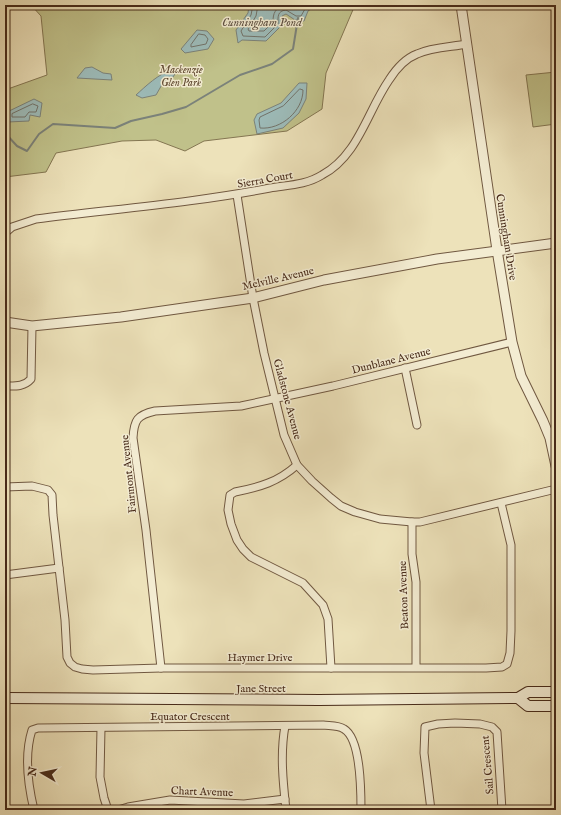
<svg xmlns="http://www.w3.org/2000/svg" width="561" height="815" font-family="'IM FELL English',serif">
<rect width="100%" height="100%" fill="#ede2ba"/>
<filter id="stains"><feTurbulence type="fractalNoise" baseFrequency=".005" numOctaves="4"/><feColorMatrix values="0 0 0 0 .2 0 0 0 0 .09 0 0 0 0 .02 0 0 0 .5 -.17"/></filter>
<radialGradient id="worn" r=".72"><stop offset=".6" stop-color="#630" stop-opacity="0"/><stop offset="1" stop-color="#630" stop-opacity=".3"/></radialGradient>
<g fill="#c0c18a" stroke="#847652">
<polygon points="31,5 355,5 326,73 322,109 287,131 204,141 185,151 156,140 122,141 56,153 46,172 5,177 5,90 47,75 41,16"/>
<polygon points="556,72 556,124 533,127 526,75"/>
</g>
<g fill="#9dbcba" stroke="#7b827a">
<polygon points="249,5 317,5 308,11 304,21 295,20 286,14 282,16 282,25 266,41 242,40 238,43 236,30 248,13"/>
<polygon points="197,30 207,31 214,39 208,49 185,53 181,49"/>
<polygon points="92,67 103,73 111,74 112,80 77,78 85,68"/>
<path d="M172,70L175,74L171,80L164,81L156,95L142,98L136,95C146,86 158,74 172,70Z"/>
<polygon points="299,83 307,83 306,99 299,113 283,128 257,134 254,120 257,114 281,103"/>
<polygon points="34,99 42,103 40,117 30,115 29,121 8,122 5,123 5,113"/>
</g>
<g fill="none" stroke-linecap="round" stroke-linejoin="round">
<g stroke="#72736a" stroke-width="1">
<path d="M253,5L251,15L241,31L243,36L265,37L278,24C278,17 277,11 286,10L296,16H301L305,9L310,5"/>
<path d="M258,5L256,16L248,29L249,31H264L273,22C273,13 275,8 285,5"/>
<polygon points="199,34 205,35 208,39 206,44 191,47 191,45"/>
<path d="M300,89L303,90C303,111 281,130 260,128L259,120L260,117L283,106Z"/>
<polygon points="33,104 38,106 36,112 29,112 25,117 12,117 12,114"/>
</g>
<polyline stroke="#7b827a" stroke-width="2" points="5,133 17,146 27,151 39,134 53,124 115,128 131,121 162,114 186,107 240,75 272,64 293,49 298,18"/>
<g stroke="#705841" stroke-width="9">
<g id="minor">
<polyline points="237,195 253,298 264,353 284,435 297,465 312,481 331,498 341,506 355,512 380,519 412,522 420,522 556,489"/>
<path d="M5,233L12,227L36,219C114,209 193,203 270,188C288,185 306,185 322,175C358,156 367,112 389,80C396,69 404,59 417,54C432,47 451,47 467,44"/>
<polyline points="405,368 417,425"/>
<path d="M5,386C15,386 24,387 31,379L32,326"/>
<path d="M297,465C278,482 260,487 235,492L230,495L228,510L231,524L237,540L243,549L251,557L303,583L323,605L328,619L331,668"/>
<polyline points="5,487 32,486 48,490 52,495 53,515 65,620 67,657 70,663 75,667 82,669 93,670 161,668 486,668 502,667 507,664 510,653 511,631 511,545 501,503"/>
<polyline points="412,522 412,554 416,582 416,667"/>
<polyline points="5,575 59,568"/>
<path d="M161,668L146,530L133,438C134,420 137,415 155,411L241,406L333,386L512,342"/>
<path d="M285,726C280,754 283,782 286,810"/>
<polyline points="101,728 100,777 104,798 108,810"/>
<path d="M34,810C28,785 24,755 32,730L38,728L323,725C329,726 338,725 344,729C361,739 361,792 361,810"/>
<polyline points="118,810 128,807 170,800 244,804 285,799"/>
<polyline points="431,810 424,753 425,727 438,724 455,723 480,724 492,727 497,732 502,810"/>
</g>
</g>
<g stroke="#705841" stroke-width="11">
<g id="tertiary">
<polyline points="461,5 497,250 512,342 521,376 543,421 550,438 556,466"/>
<polyline points="5,322 32,326 121,317 253,298 324,280 437,259 556,243"/>
</g>
</g>
<g stroke="#472a19" stroke-width="12">
<g id="secondary">
<polyline points="5,698 319,700 518,698 528,692 556,692"/>
<polyline points="518,698 528,706 556,706"/>
</g>
</g>
<use href="#minor" stroke="#f3ecd2" stroke-width="7"/>
<use href="#tertiary" stroke="#f3ecd2" stroke-width="9"/>
<use href="#secondary" stroke="#f3ecd2" stroke-width="10"/>
</g>
<g text-anchor="middle" stroke-width="3" stroke-linejoin="round" paint-order="stroke">
<g font-size="11" font-style="italic" fill="#5f4830" stroke="#f3ecd2">
<text x="181" y="73">Mackenzie<tspan x="181" dy="13">Glen Park</tspan></text>
</g>
<g font-size="11" fill="#472a19" stroke="#f3ecd2">
<text transform="translate(265 179) rotate(-10)" y="4">Sierra Court</text>
<text transform="translate(507 237) rotate(81)" y="4">Cunningham Drive</text>
<text transform="translate(278 278) rotate(-13)" y="4">Melville Avenue</text>
<text transform="translate(391 360) rotate(-14)" y="4">Dunblane Avenue</text>
<text transform="translate(288 399) rotate(75)" y="4">Gladstone Avenue</text>
<text transform="translate(128 474) rotate(-96)" y="4">Fairmont Avenue</text>
<text transform="translate(403 595) rotate(-92)" y="4">Beaton Avenue</text>
<text x="260" y="661">Haymer Drive</text>
<text x="261" y="692">Jane Street</text>
<text x="190" y="720">Equator Crescent</text>
<text transform="translate(487 765) rotate(-95)" y="4">Sail Crescent</text>
<text transform="translate(202 791) rotate(2)" y="4">Chart Avenue</text>
</g>
<g font-size="12" font-style="italic" fill="#5c4e41" stroke="#f3ecd2">
<text x="262" y="26">Cunningham Pond</text>
</g>
</g>
<rect width="561" height="815" fill="none" stroke="#ede2ba" stroke-width="20"/>
<rect x="6" y="6" width="549" height="803" fill="none" stroke="#472a19" stroke-width="2"/>
<rect x="10" y="10" width="541" height="795" fill="none" stroke="#472a19"/>
<g transform="translate(42 773) rotate(279)" stroke="#f3ecd2" stroke-width="3" paint-order="stroke">
<path d="M0-3L7 15L0 10L-7 15Z" fill="#472a19"/>
<text y="-6" font-size="11" font-weight="bold" text-anchor="middle" fill="#472a19">N</text>
</g>
<rect width="100%" height="100%" filter="url(#stains)"/>
<rect width="100%" height="100%" fill="url(#worn)"/>
</svg>
